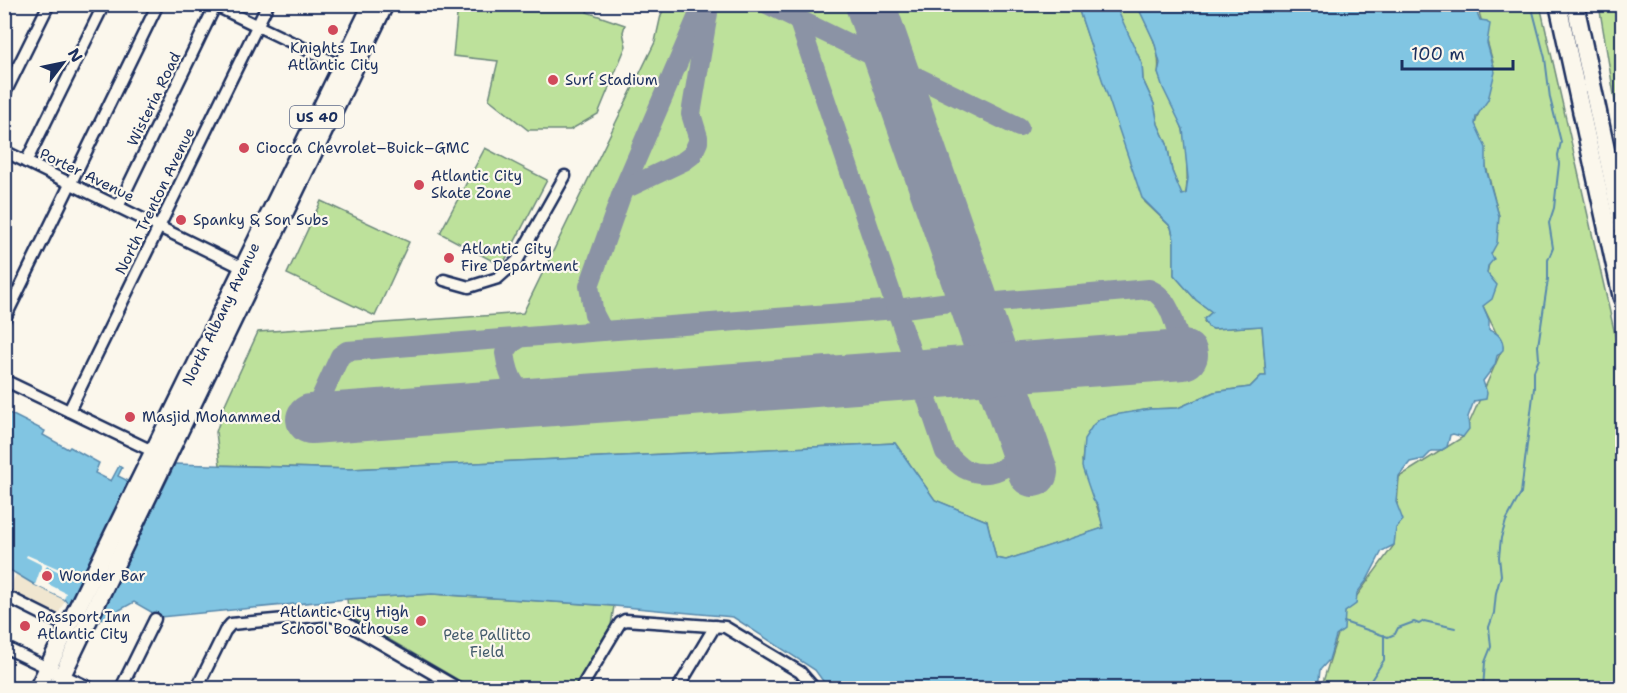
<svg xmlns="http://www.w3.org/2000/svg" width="1627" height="693" font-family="'Shantell Sans',sans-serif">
<rect width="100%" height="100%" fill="#fbf7ec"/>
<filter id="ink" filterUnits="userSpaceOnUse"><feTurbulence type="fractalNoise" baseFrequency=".0167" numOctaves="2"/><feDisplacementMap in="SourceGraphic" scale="12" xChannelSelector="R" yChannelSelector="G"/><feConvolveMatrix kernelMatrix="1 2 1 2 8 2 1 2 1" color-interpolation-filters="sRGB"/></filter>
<g filter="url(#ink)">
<polygon fill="#f0e6d0" points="19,568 69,592 57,617 7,593"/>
<g fill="#bde19b" stroke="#6c887c" stroke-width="1.5">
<polygon points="458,5 590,5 587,12 625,25 623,32 626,46 598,114 570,130 528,130 489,99 498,61 453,56"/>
<polygon points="666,5 1077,5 1145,202 1171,227 1174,239 1174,275 1196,300 1212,312 1205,318 1204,322 1213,329 1262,326 1266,376 1261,376 1250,387 1214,392 1178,408 1150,409 1100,419 1084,445 1082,461 1104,528 1006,560 996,558 987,521 935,500 895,443 351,469 220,465 216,432 226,402 258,332 523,313 655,42 661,15"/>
<path d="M1114,5H1137C1147,26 1162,49 1158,73C1165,92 1178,113 1183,130C1186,141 1190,188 1184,196L1180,194L1172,171L1167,144L1158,124L1154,104L1143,80L1142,64Z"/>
<polygon points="1477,5 1540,5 1622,365 1622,688 1321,688 1345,612 1394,545 1399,477 1463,437 1503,347 1483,306 1496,285 1487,273 1499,216 1475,124 1494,66"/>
<polygon points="1599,5 1622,5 1622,143"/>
<polygon points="485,148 547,180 502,266 440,233"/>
<polygon points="321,201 409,242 375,316 287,274"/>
<polygon points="432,594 614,606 611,625 574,688 472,688 349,616 347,599"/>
</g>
<path fill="#81c5e2" stroke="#5889ad" stroke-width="1.5" d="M1077,5H1114L1118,11L1142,64L1143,80L1154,104L1158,124L1167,144L1172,171L1182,195L1186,194L1188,178L1183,129L1163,88L1158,73L1160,63L1154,41L1137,5H1474L1480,20L1487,21L1490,24L1487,43L1495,72L1488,100L1476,117L1475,124L1486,148V169L1499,216L1497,243L1491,254L1494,259L1488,266L1487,273L1497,285L1492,299L1483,306L1489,320V330C1499,333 1504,339 1503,350L1497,356L1495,365L1483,381L1487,393L1486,399L1474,401L1468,417L1469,429L1463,437L1453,434L1450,435L1447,447L1440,451H1432L1424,459L1410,462L1399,476L1396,502L1403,520L1396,528L1394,545L1382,551L1367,580L1357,593L1356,604L1345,612L1344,630L1336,636L1329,660L1320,670L1318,688H828L815,670L733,617L614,606L432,594L347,599L160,617L134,602L105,618L98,619L69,605L64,599L35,585L5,567V411L45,431L43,435L68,449L70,447L99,463L95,473L111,481L119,466L122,468L118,476L128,481L133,473L163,489L175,464L351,469L895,443L935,500L987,521L996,558L1006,560L1103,528L1098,506L1093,499L1082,467L1084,439L1093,425L1100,419L1114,415L1150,409L1178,408L1214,392L1250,387L1261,376H1266L1262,326L1213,329L1208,327L1204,319L1212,312L1196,300L1174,275V239L1171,227L1142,198Z"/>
<polygon fill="#fbf7ec" points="27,555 71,574 70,577 47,566 45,569 53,573 48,584 66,593 64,599 35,585 42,565 26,557"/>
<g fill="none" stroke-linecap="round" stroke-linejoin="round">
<g stroke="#5889ad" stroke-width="2">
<polyline points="1344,622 1388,637 1395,634 1398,628 1414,622 1419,624 1424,621 1455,628"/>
<polyline points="1366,688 1384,660 1384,635"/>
<polyline points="1483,688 1485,662 1491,647 1489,627 1494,613 1496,593 1501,575 1499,557 1501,538 1506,521 1521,493 1534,388 1534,371 1539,359 1538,346 1548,279 1548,260 1553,248 1549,223 1554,208 1559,164 1558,155 1561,142 1550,98 1545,58 1531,4"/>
</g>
<g stroke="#8b93a5" stroke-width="20">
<path d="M703,4L623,190L589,286L594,314L603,331L897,309L965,300L974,304L1149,289C1173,299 1176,332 1183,355"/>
<polyline points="767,4 1019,127"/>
<path d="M793,4L945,452C951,457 959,467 967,470C992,480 1009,466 1026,451"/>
<polyline points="623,190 684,161 692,155 698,142 698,137 691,114 708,13"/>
<path d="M523,336L511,344L505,353C509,381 516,394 545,402"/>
<polyline points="311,419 340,356 347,351 603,331"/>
</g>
<g stroke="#8b93a5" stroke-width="50">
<polyline points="870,4 1033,472"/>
<polyline points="311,419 1183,355"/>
</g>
<g stroke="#1b2f5e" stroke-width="15">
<g id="minor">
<polyline points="212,4 347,69"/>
<polyline points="4,95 49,4"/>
<polyline points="4,151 247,270"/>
<polyline points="26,162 104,4"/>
<polyline points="118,207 216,4"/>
<polyline points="444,280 469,287 498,278 517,261 565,176"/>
<polyline points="4,320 158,4"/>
<polyline points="4,380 148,449 159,452"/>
<polyline points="69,411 268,4"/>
<polyline points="4,595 68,627"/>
<polyline points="4,647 90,688"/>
<polyline points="121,688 155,619"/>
<polyline points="197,688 225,631 231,624 328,615 337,618 458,688"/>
<polyline points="581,688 620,623 625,620 725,627 800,672 814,688"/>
<polyline points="678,688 715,626"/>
</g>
</g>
<g stroke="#1b2f5e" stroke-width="21">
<g id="highway">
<polyline points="1558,4 1622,298"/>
<polyline points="1575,4 1622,225"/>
<polyline points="38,688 372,4"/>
<polyline points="56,688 385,4"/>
</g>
</g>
<use href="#minor" stroke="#fbf7ec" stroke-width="10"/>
<use href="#highway" stroke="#fbf7ec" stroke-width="16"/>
<g stroke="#1b2f5e" stroke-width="4.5">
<polyline id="rail" points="1617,4 1622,28"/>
</g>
<use href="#rail" stroke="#fbf7ec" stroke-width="2" stroke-dasharray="7" stroke-linecap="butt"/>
</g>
</g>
<g fill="#d1495b" stroke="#fbf7ec" stroke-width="2">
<circle cx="333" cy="30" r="6"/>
<circle cx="553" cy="80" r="6"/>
<circle cx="244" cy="148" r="6"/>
<circle cx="419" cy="185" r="6"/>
<circle cx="181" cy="220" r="6"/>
<circle cx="449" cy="258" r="6"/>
<circle cx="130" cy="417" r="6"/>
<circle cx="47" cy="576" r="6"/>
<circle cx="421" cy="621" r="6"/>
<circle cx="25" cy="626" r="6"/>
</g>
<g text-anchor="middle" stroke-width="4.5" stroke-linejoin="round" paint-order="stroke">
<rect fill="#fbf7ec" stroke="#5e6b89" stroke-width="1.5" x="290" y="106" width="54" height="22" rx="4.5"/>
<g font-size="14" font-weight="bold" fill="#1b2f5e">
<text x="317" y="122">US 40</text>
</g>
<g font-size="15" fill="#1b2f5e" stroke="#fbf7ec" text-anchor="start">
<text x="333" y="53" text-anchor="middle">Knights Inn<tspan x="333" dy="17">Atlantic City</tspan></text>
<text x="565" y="85">Surf Stadium</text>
<text x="256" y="153">Ciocca Chevrolet–Buick–GMC</text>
<text x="431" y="181">Atlantic City<tspan x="431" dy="17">Skate Zone</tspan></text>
<text x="193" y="225">Spanky &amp; Son Subs</text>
<text x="461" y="254">Atlantic City<tspan x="461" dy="17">Fire Department</tspan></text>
<text x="142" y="422">Masjid Mohammed</text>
<text x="59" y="581">Wonder Bar</text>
<text x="409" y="617" text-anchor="end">Atlantic City High<tspan x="409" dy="17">School Boathouse</tspan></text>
<text x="37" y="622">Passport Inn<tspan x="37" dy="17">Atlantic City</tspan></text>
</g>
<g font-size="15" fill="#1b2f5e" stroke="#fbf7ec">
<text transform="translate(154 99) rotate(-64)" y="5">Wisteria Road</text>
<text transform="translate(87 175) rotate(26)" y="5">Porter Avenue</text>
<text transform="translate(155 201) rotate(-64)" y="5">North Trenton Avenue</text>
<text transform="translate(221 314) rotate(-64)" y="5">North Albany Avenue</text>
</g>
<g font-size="15" fill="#445c6d" stroke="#fbf7ec">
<text x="487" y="640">Pete Pallitto<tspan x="487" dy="17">Field</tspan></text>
</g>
</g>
<rect width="1627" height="693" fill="none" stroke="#fbf7ec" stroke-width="24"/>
<rect x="12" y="12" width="1603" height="669" fill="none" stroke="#1b2f5e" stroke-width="2" filter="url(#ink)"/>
<g transform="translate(63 63) rotate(58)" stroke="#fbf7ec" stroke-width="4.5" paint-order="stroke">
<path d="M0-4.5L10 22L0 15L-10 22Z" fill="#1b2f5e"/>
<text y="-9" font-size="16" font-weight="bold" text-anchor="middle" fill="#1b2f5e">N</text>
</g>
<path d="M1402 60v9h111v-9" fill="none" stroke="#1b2f5e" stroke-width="3"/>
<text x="1411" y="60" font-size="18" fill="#1b2f5e" stroke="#fbf7ec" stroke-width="4.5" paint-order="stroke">100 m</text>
</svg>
